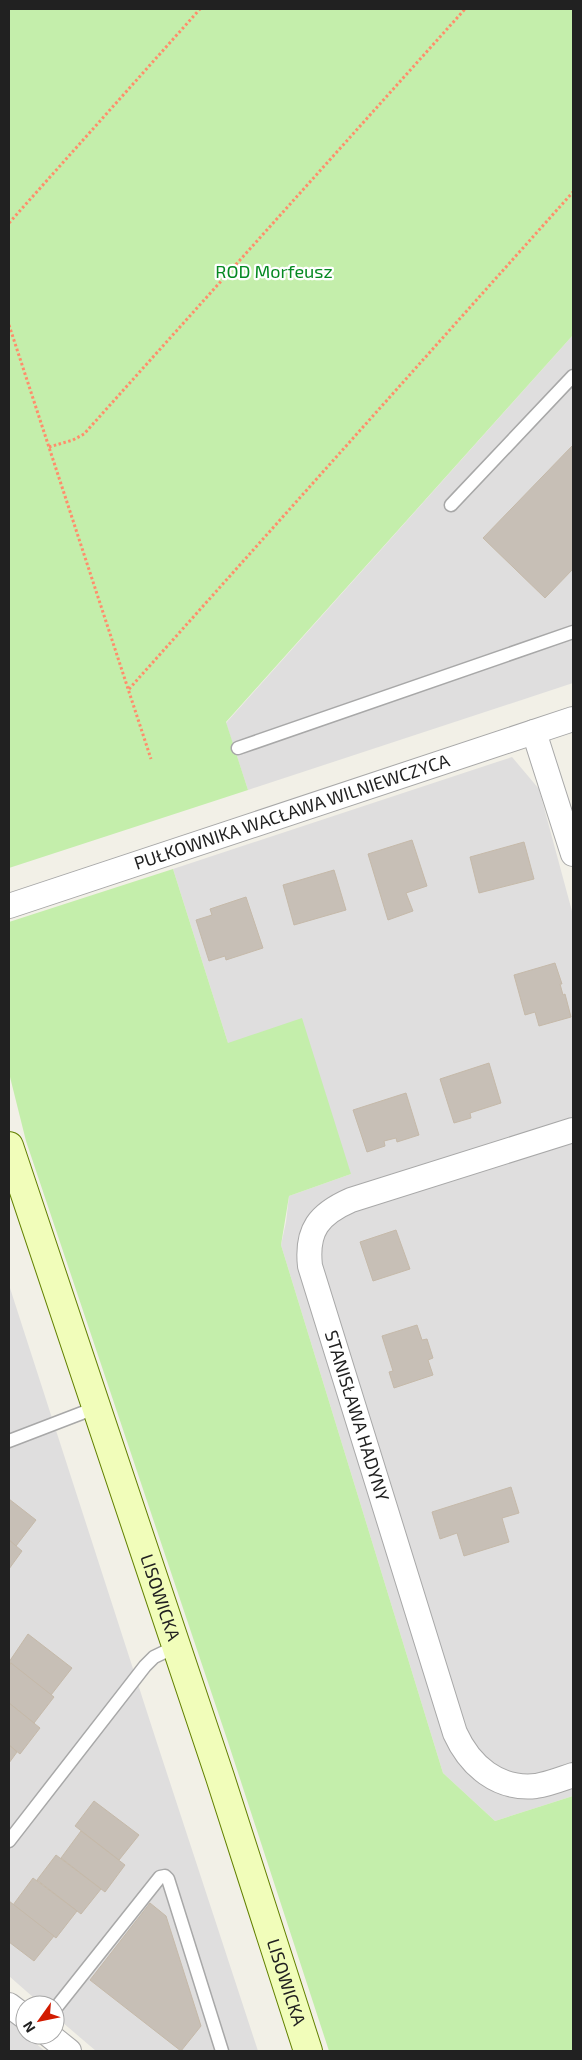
<svg xmlns="http://www.w3.org/2000/svg" width="582" height="2060" font-family="'Exo 2',sans-serif">
<rect width="100%" height="100%" fill="#f2f0e7"/>
<g fill="#dfdede">
<polygon points="573,335 573,683 248,790 226,723"/>
<polygon points="512,757 539,789 573,915 573,1796 495,1821 443,1773 281,1245 286,1222 289,1196 351,1174 228,1043 173,869"/>
<polygon points="9,1285 157,1743 258,2051 96,2051 55,2016 55,2005 42,2005 9,1976"/>
<polygon points="9,2020 25,2035 45,2051 9,2051"/>
</g>
<g fill="#c4eeab">
<polygon points="9,9 573,9 573,335 226,722 248,790 9,868"/>
<polygon points="173,869 228,1043 302,1018 351,1174 289,1196 281,1245 443,1773 495,1821 573,1796 573,2051 329,2051 227,1739 26,1141 9,1073 9,922"/>
</g>
<g fill="#c7bfb6" stroke="#c5b9a9">
<polygon points="573,445 573,569 545,598 483,538"/>
<polygon points="412,840 427,886 406,893 413,911 388,920 368,854"/>
<polygon points="524,842 534,879 479,893 470,857"/>
<polygon points="334,870 346,910 294,925 283,885"/>
<polygon points="246,897 263,948 226,960 225,956 209,961 196,920 212,915 210,909"/>
<polygon points="555,963 562,984 560,984 563,995 565,994 571,1017 539,1026 535,1012 525,1015 514,975"/>
<polygon points="489,1063 501,1103 470,1113 471,1118 454,1123 440,1079"/>
<polygon points="406,1093 419,1135 397,1142 396,1138 384,1141 385,1146 367,1152 353,1110"/>
<polygon points="396,1230 410,1269 373,1281 360,1242"/>
<polygon points="417,1325 422,1340 427,1339 433,1358 428,1360 433,1375 394,1388 389,1372 393,1371 382,1336"/>
<polygon points="511,1487 519,1513 502,1518 509,1542 464,1556 457,1533 440,1539 432,1512"/>
<polygon points="9,1499 36,1520 16,1546 9,1540"/>
<polygon points="9,1540 22,1551 9,1569"/>
<polygon points="28,1634 72,1668 51,1695 9,1662"/>
<polygon points="11,1663 54,1697 34,1723 9,1703 9,1666"/>
<polygon points="9,1703 40,1728 20,1754 9,1745"/>
<polygon points="9,1745 17,1752 9,1763"/>
<polygon points="94,1801 139,1835 119,1860 75,1826"/>
<polygon points="81,1831 125,1865 105,1892 61,1858"/>
<polygon points="56,1855 101,1889 81,1914 37,1880"/>
<polygon points="33,1878 77,1911 56,1938 13,1905"/>
<polygon points="9,1901 54,1936 34,1961 9,1942"/>
<polygon points="150,1903 166,1916 201,2026 181,2051 90,1980"/>
</g>
<g fill="none" stroke-linecap="round" stroke-linejoin="round">
<g stroke="#a8a8a8" stroke-width="15">
<g id="service">
<polyline points="451,505 573,376"/>
<polyline points="238,748 573,632"/>
<polyline points="9,1441 95,1408"/>
<polyline points="9,1841 145,1666 154,1657 175,1647"/>
<polyline points="55,2009 160,1877 165,1876 168,1879 222,2051"/>
</g>
</g>
<g stroke="#a8a8a8" stroke-width="26">
<g id="minor">
<polyline points="534,732 573,854"/>
<path id="s1" d="M9,906L573,719"/>
<path id="s2" d="M573,1130L351,1200C319,1214 306,1230 310,1266L455,1733C470,1766 498,1790 536,1786C549,1784 561,1779 573,1775"/>
<polyline points="9,2005 25,2017"/>
<polyline points="49,2035 69,2051"/>
</g>
</g>
<g stroke="#628000" stroke-width="30">
<g id="secondary">
<path id="s3" d="M9,1146L220,1777L308,2051"/>
</g>
</g>
<g stroke="#ff8d6b" stroke-width="3" stroke-dasharray="2.5 2.5" stroke-linecap="butt">
<polyline points="9,223 200,9"/>
<polyline points="9,325 151,759"/>
<polyline points="49,447 73,440 84,434 465,9"/>
<polyline points="129,689 573,192"/>
</g>
<use href="#service" stroke="#fff" stroke-width="12"/>
<use href="#minor" stroke="#fff" stroke-width="24"/>
<use href="#secondary" stroke="#f1fdba" stroke-width="28"/>
</g>
<g text-anchor="middle" stroke-width="4.5" stroke-linejoin="round" paint-order="stroke">
<g font-size="18" fill="#058921" stroke="#fff">
<text x="274" y="278">ROD Morfeusz</text>
</g>
<g font-size="18" fill="#212121" stroke="#fff">
<text dy="6" stroke="none"><textPath href="#s1" startOffset="298">PUŁKOWNIKA WACŁAWA WILNIEWCZYCA</textPath></text>
<text dy="6" stroke="none"><textPath href="#s2" startOffset="475">STANISŁAWA HADYNY</textPath></text>
<text dy="6" stroke="none"><textPath href="#s3" startOffset="476">LISOWICKA</textPath></text>
<text dy="6" stroke="none"><textPath href="#s3" startOffset="881">LISOWICKA</textPath></text>
</g>
</g>
<rect width="582" height="2060" fill="none" stroke="#212121" stroke-width="20"/>
<g transform="translate(40 2020) rotate(237)"><circle r="24" fill="#ffffff" stroke="#a6a6a6"/>
<path d="M0-4L9 19L0 12L-9 19Z" fill="#d21b00"/>
<text y="-8" font-size="14" font-weight="bold" text-anchor="middle" fill="#212121">N</text>
</g>
</svg>
